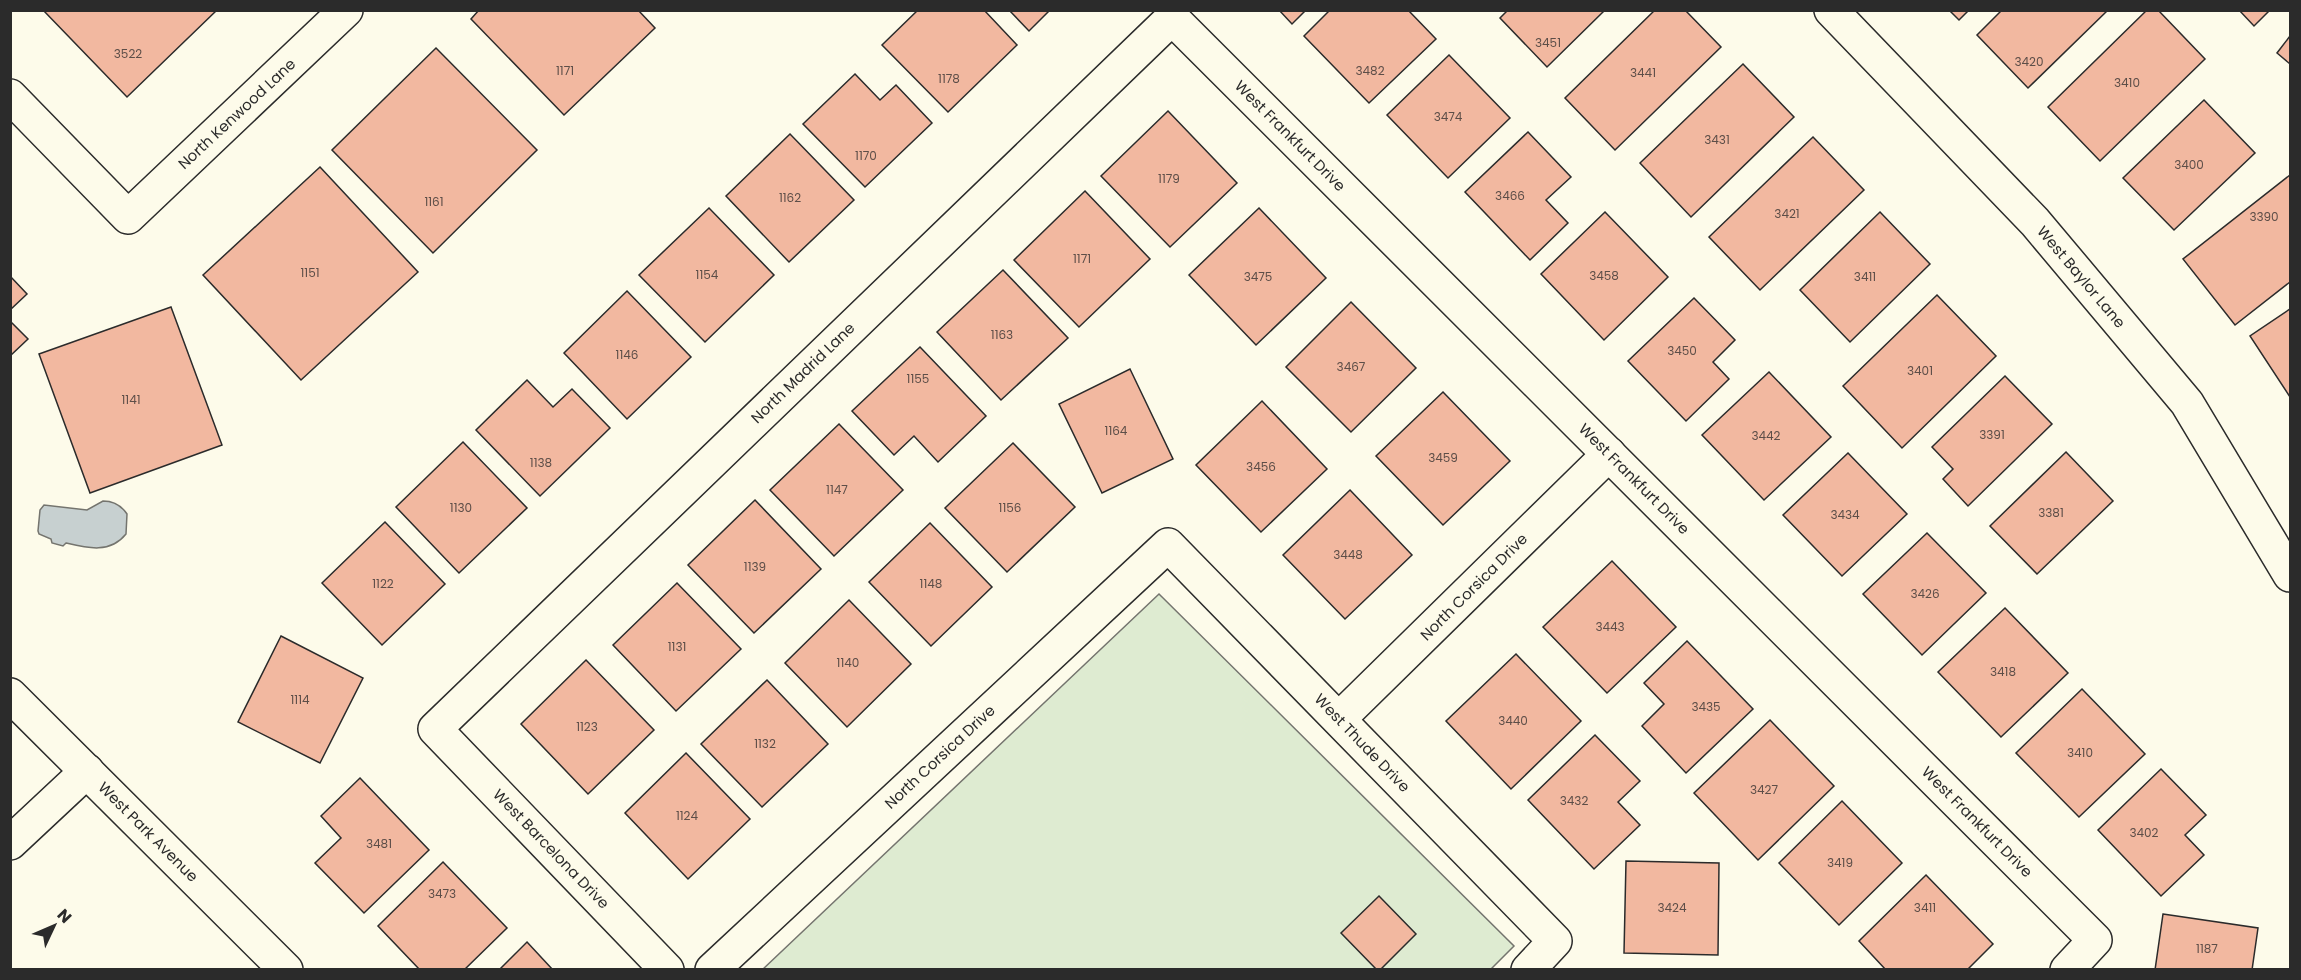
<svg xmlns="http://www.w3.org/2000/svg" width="2301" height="980" font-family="Poppins,sans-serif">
<rect width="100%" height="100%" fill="#fdfbea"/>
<polygon fill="#deebd1" stroke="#74746e" stroke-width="1.5" points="1159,594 1514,946 1490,970 762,970"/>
<path fill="#c7d0d0" stroke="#74746e" stroke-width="1.5" d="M103,501C114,501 121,505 127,514L126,534C110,554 87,548 66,543L63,546L52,543L51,539L39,534L38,531L40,510L44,505L87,510Z"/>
<g fill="#f2b8a0" stroke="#2b2b2b" stroke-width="1.5">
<polygon points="43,10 217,10 127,97"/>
<polygon points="479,10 638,10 655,28 564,115 471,19"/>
<polygon points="918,10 984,10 1017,45 948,112 882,45"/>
<polygon points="1009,10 1050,10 1029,31"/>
<polygon points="1279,10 1306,10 1292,24"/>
<polygon points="1330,10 1408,10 1436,39 1369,103 1304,36"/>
<polygon points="1508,10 1605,10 1547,67 1500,18"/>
<polygon points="1655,10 1685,10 1721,47 1615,150 1565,98"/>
<polygon points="1949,10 1969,10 1959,20"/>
<polygon points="2002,10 2108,10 2028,88 1977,35"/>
<polygon points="2147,10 2158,10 2205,59 2100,161 2048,107"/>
<polygon points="2239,10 2270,10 2254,26"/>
<polygon points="2290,36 2290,64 2277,53"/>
<polygon points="436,48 537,150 433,253 332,150"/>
<polygon points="1449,55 1510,118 1448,178 1387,115"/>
<polygon points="1743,64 1794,117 1691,217 1640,163"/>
<polygon points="855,74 880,100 896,85 932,123 865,187 803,124"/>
<polygon points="2204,100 2255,153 2174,230 2123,178"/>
<polygon points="1168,111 1237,183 1170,247 1101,176"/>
<polygon points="1528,132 1571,177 1546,200 1568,223 1530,260 1465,192"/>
<polygon points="790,134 854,200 789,262 726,196"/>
<polygon points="1813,137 1864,190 1760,290 1709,237"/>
<polygon points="320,167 418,272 301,380 203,275"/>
<polygon points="2290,175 2290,282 2235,325 2183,259"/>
<polygon points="1085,191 1150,259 1079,327 1014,260"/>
<polygon points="709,208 774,275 705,342 639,275"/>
<polygon points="1259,208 1326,278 1256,345 1189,275"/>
<polygon points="1605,212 1668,277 1604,340 1541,274"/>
<polygon points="1880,212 1930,264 1850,342 1800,290"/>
<polygon points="1003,270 1068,338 1001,400 937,332"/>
<polygon points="10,276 27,294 10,310"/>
<polygon points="627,291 691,357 627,419 564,353"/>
<polygon points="1937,295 1996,356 1902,448 1843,386"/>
<polygon points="1694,298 1735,340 1713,362 1729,379 1686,421 1628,361"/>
<polygon points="1351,302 1416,368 1351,432 1286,367"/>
<polygon points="171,307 222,445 90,493 39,354"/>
<polygon points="2290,309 2290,397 2250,336"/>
<polygon points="10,321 28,339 10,356"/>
<polygon points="920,347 986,416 938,462 914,436 894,455 852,411"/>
<polygon points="1130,369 1173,459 1102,493 1059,404"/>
<polygon points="1769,372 1831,437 1764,500 1702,435"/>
<polygon points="2005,376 2052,424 1968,506 1943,479 1953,469 1932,447"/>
<polygon points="527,380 553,407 572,389 610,428 540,496 476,430"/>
<polygon points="1443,392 1510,461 1443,525 1376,456"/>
<polygon points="1262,401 1327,469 1261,532 1196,465"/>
<polygon points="839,424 903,490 834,556 770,490"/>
<polygon points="463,442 527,508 459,573 396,507"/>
<polygon points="1013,443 1075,507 1007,572 945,508"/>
<polygon points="2066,452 2113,501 2037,574 1990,526"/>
<polygon points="1848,453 1907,514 1842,576 1783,515"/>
<polygon points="1350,490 1412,555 1345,619 1283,555"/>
<polygon points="755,500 821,569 754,633 688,565"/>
<polygon points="385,522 445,584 382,645 322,583"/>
<polygon points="930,523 992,587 931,646 869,582"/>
<polygon points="1927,533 1986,593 1922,655 1863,594"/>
<polygon points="1612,561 1676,627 1607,693 1543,627"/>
<polygon points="677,583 741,649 676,711 613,645"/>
<polygon points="849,600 911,664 847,727 785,663"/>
<polygon points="2005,608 2068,673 2001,737 1938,672"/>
<polygon points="281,636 363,678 320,763 238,722"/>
<polygon points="1687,641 1753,709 1686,773 1642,726 1664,704 1644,683"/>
<polygon points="1516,654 1581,721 1511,789 1446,721"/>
<polygon points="586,660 654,730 588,794 521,724"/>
<polygon points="767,680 828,744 762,807 701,744"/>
<polygon points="2082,689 2145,754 2079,817 2016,753"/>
<polygon points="1770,720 1834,786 1758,860 1694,793"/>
<polygon points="1595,735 1640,781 1618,802 1640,825 1594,869 1528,800"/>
<polygon points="686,753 750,819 688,879 625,813"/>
<polygon points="2161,769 2206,815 2185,835 2204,855 2161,896 2098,830"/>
<polygon points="360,778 429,850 364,913 315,863 341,838 321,816"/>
<polygon points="1842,801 1902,863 1839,925 1779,863"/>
<polygon points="1626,861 1719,863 1718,955 1624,953"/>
<polygon points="443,862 507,928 464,970 420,970 378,926"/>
<polygon points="1926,875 1993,944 1967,970 1886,970 1859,941"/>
<polygon points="1379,896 1416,934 1380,970 1377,970 1341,933"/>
<polygon points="2163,914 2258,928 2252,970 2155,970"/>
<polygon points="527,942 553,970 499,970"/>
</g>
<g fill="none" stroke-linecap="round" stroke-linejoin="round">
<g stroke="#2b2b2b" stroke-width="36">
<g id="minor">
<polyline points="1831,10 2035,222 2187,403 2290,575"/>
<polyline points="10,96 128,217 346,10"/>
<polyline points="1339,719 1609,454"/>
<polyline points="10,843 87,771"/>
<polyline points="667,970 435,729 1172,18 2095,940 2067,970"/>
<polyline points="712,970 1168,545 1555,941 1528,970"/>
</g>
</g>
<g stroke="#2b2b2b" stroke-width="36">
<polyline id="tertiary" points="10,695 286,970"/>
</g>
<use href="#minor" stroke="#fdfbea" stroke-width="33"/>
<use href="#tertiary" stroke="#fdfbea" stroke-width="33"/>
</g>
<g text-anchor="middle" stroke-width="4.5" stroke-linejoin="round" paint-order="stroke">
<g font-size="12" fill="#5d4e48">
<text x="1548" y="47">3451</text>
<text x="128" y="58">3522</text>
<text x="2029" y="66">3420</text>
<text x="565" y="75">1171</text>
<text x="1370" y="75">3482</text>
<text x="1643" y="77">3441</text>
<text x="949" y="83">1178</text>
<text x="2127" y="87">3410</text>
<text x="1448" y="121">3474</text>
<text x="1717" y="144">3431</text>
<text x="866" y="160">1170</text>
<text x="2189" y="169">3400</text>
<text x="1169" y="183">1179</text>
<text x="1510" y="200">3466</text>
<text x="790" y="202">1162</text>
<text x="434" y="206">1161</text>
<text x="1787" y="218">3421</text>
<text x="2264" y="221">3390</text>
<text x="1082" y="263">1171</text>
<text x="310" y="277">1151</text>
<text x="707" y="279">1154</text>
<text x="1604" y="280">3458</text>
<text x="1258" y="281">3475</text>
<text x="1865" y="281">3411</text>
<text x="1002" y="339">1163</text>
<text x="1682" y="355">3450</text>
<text x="627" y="359">1146</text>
<text x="1351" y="371">3467</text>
<text x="1920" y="375">3401</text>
<text x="918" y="383">1155</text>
<text x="131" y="404">1141</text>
<text x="1116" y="435">1164</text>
<text x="1992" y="439">3391</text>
<text x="1766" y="440">3442</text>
<text x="1443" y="462">3459</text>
<text x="541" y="467">1138</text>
<text x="1261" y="471">3456</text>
<text x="837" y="494">1147</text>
<text x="461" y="512">1130</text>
<text x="1010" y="512">1156</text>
<text x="2051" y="517">3381</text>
<text x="1845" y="519">3434</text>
<text x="1348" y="559">3448</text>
<text x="755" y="571">1139</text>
<text x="383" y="588">1122</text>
<text x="931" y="588">1148</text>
<text x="1925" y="598">3426</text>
<text x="1610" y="631">3443</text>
<text x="677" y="651">1131</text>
<text x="848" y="667">1140</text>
<text x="2003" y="676">3418</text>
<text x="300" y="704">1114</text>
<text x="1706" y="711">3435</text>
<text x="1513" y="725">3440</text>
<text x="587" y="731">1123</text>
<text x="765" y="748">1132</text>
<text x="2080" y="757">3410</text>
<text x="1764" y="794">3427</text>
<text x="1574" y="805">3432</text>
<text x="687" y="820">1124</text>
<text x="2144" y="837">3402</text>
<text x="379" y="848">3481</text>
<text x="1840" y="867">3419</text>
<text x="442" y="898">3473</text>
<text x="1672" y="912">3424</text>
<text x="1925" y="912">3411</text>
<text x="2207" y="953">1187</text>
</g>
<g font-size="15" fill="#2b2b2b" stroke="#fdfbea">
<text transform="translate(237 114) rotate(-43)" y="5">North Kenwood Lane</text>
<text transform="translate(1290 136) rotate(45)" y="5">West Frankfurt Drive</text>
<text transform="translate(2081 277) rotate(50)" y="5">West Baylor Lane</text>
<text transform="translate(803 373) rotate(-44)" y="5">North Madrid Lane</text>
<text transform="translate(1634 479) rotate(45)" y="5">West Frankfurt Drive</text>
<text transform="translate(1474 587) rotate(-45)" y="5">North Corsica Drive</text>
<text transform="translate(1362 743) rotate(46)" y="5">West Thude Drive</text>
<text transform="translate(940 757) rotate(-43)" y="5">North Corsica Drive</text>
<text transform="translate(1977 822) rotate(45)" y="5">West Frankfurt Drive</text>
<text transform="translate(148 832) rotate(45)" y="5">West Park Avenue</text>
<text transform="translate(551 849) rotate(46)" y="5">West Barcelona Drive</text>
</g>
</g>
<rect width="2301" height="980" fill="none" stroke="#2b2b2b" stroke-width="24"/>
<g transform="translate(54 926) rotate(46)" stroke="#fdfbea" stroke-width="4.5" paint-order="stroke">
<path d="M0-4.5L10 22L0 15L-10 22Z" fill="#2b2b2b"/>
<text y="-9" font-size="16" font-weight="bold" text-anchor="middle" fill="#2b2b2b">N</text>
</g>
</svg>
